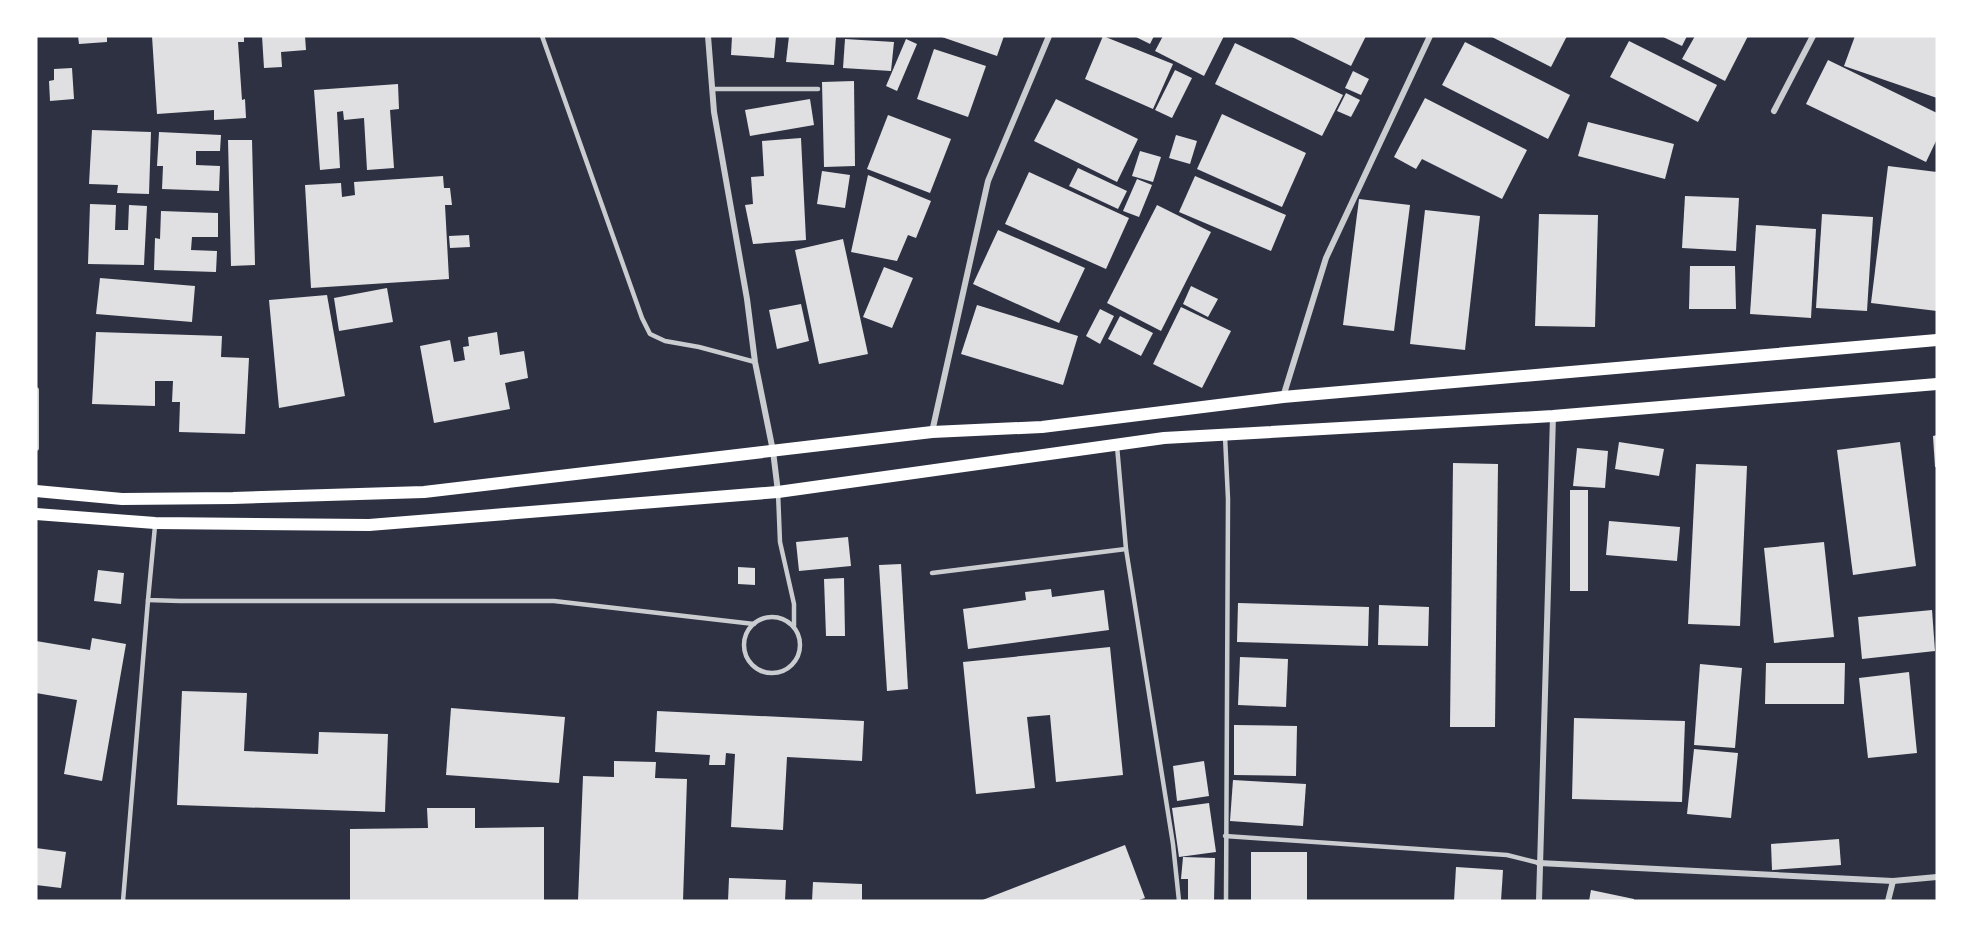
<svg xmlns="http://www.w3.org/2000/svg" width="1973" height="937" font-family="'Archivo Narrow',sans-serif">
<rect width="100%" height="100%" fill="#2d3142"/>
<g fill="#e0e0e3">
<polygon points="78,36 107,36 107,42 79,44"/>
<polygon points="152,36 244,36 244,42 238,42 242,100 245,99 246,118 214,120 214,110 157,114"/>
<polygon points="262,36 305,36 306,50 281,52 282,67 264,68"/>
<polygon points="732,36 776,37 774,58 731,55"/>
<polygon points="789,36 836,36 834,65 786,62"/>
<polygon points="939,36 1004,36 997,56"/>
<polygon points="1103,36 1173,64 1153,109 1085,79"/>
<polygon points="1134,36 1154,36 1150,44"/>
<polygon points="1163,36 1224,36 1204,76 1155,51"/>
<polygon points="1290,36 1366,36 1351,66"/>
<polygon points="1490,36 1567,36 1551,67"/>
<polygon points="1661,36 1687,36 1682,46"/>
<polygon points="1695,36 1748,36 1725,81 1682,59"/>
<polygon points="1855,36 1937,37 1937,98 1844,66"/>
<polygon points="845,39 894,42 891,71 843,68"/>
<polygon points="906,39 917,44 897,91 886,86"/>
<polygon points="1629,41 1717,85 1698,122 1610,77"/>
<polygon points="1465,42 1570,95 1548,139 1442,85"/>
<polygon points="1235,43 1343,95 1322,136 1215,84"/>
<polygon points="934,49 986,66 968,117 917,99"/>
<polygon points="1828,60 1937,113 1937,139 1926,162 1806,104"/>
<polygon points="72,68 74,99 50,101 49,81 54,80 54,69"/>
<polygon points="1175,70 1192,78 1172,118 1155,110"/>
<polygon points="1353,71 1369,79 1361,95 1345,88"/>
<polygon points="854,81 855,166 824,167 822,82"/>
<polygon points="398,84 399,109 390,110 394,168 367,170 364,118 344,120 343,111 337,112 340,168 320,170 314,90"/>
<polygon points="1346,93 1360,100 1351,117 1337,111"/>
<polygon points="1425,98 1527,150 1502,199 1422,159 1416,169 1394,157"/>
<polygon points="810,99 814,125 750,136 745,110"/>
<polygon points="1056,99 1138,139 1117,182 1034,141"/>
<polygon points="1222,114 1306,153 1282,207 1197,169"/>
<polygon points="888,115 951,139 930,193 867,169"/>
<polygon points="1588,122 1674,144 1665,179 1578,156"/>
<polygon points="92,130 151,132 149,194 117,193 118,185 89,184"/>
<polygon points="159,132 221,135 220,151 196,151 196,165 220,166 219,191 162,189 163,166 157,166"/>
<polygon points="1176,135 1197,141 1190,164 1169,158"/>
<polygon points="801,138 806,240 753,244 745,205 753,204 751,177 764,176 762,141"/>
<polygon points="228,140 252,140 255,265 231,266"/>
<polygon points="1140,151 1161,157 1153,182 1132,176"/>
<polygon points="1888,166 1937,172 1937,311 1871,303"/>
<polygon points="1078,168 1127,191 1118,209 1069,186"/>
<polygon points="822,171 850,175 845,208 817,204"/>
<polygon points="1029,172 1129,218 1106,269 1005,224"/>
<polygon points="868,175 931,201 916,238 908,235 897,261 851,252"/>
<polygon points="443,176 444,188 450,188 452,205 445,205 449,279 311,288 305,185 341,183 342,197 355,195 354,182"/>
<polygon points="1195,176 1286,215 1271,251 1179,212"/>
<polygon points="1137,179 1152,185 1139,217 1123,211"/>
<polygon points="1685,196 1739,198 1736,251 1682,248"/>
<polygon points="1359,199 1410,205 1394,331 1343,325"/>
<polygon points="90,204 116,205 115,230 128,230 129,205 147,206 144,265 88,264"/>
<polygon points="1157,205 1211,232 1161,331 1107,303"/>
<polygon points="1425,210 1480,216 1465,350 1410,344"/>
<polygon points="161,211 218,213 218,237 192,237 191,250 217,251 216,272 154,270 155,238 160,239"/>
<polygon points="1539,214 1598,215 1595,327 1535,326"/>
<polygon points="1822,214 1873,217 1867,311 1816,308"/>
<polygon points="1756,225 1816,229 1811,318 1750,314"/>
<polygon points="998,230 1085,268 1059,323 973,284"/>
<polygon points="469,235 470,247 450,248 449,236"/>
<polygon points="843,239 868,354 819,364 795,250"/>
<polygon points="1690,266 1735,266 1736,309 1689,309"/>
<polygon points="884,267 913,278 892,328 863,317"/>
<polygon points="100,278 195,286 192,322 96,314"/>
<polygon points="1191,286 1218,299 1208,317 1183,304"/>
<polygon points="387,288 393,322 339,331 334,298"/>
<polygon points="327,295 345,396 279,408 269,300"/>
<polygon points="801,304 809,341 777,349 769,310"/>
<polygon points="977,305 1078,336 1063,385 961,354"/>
<polygon points="1181,307 1231,331 1202,388 1153,364"/>
<polygon points="1100,309 1114,316 1100,344 1086,336"/>
<polygon points="1120,316 1153,333 1141,356 1108,339"/>
<polygon points="96,332 222,336 221,357 249,358 245,434 179,432 180,402 172,402 173,381 155,381 155,406 92,404"/>
<polygon points="497,332 500,355 524,351 528,378 505,383 510,409 434,423 420,346 450,340 454,362 465,360 463,347 469,346 468,337"/>
<polygon points="1937,435 1937,467 1935,467 1933,436"/>
<polygon points="1619,442 1664,449 1659,476 1615,469"/>
<polygon points="1900,442 1916,566 1853,575 1837,450"/>
<polygon points="1577,448 1608,451 1605,488 1573,486"/>
<polygon points="1453,463 1498,464 1495,727 1450,727"/>
<polygon points="1696,464 1747,466 1740,626 1688,624"/>
<rect x="1570" y="490" width="18" height="101"/>
<polygon points="1609,521 1680,527 1677,561 1606,555"/>
<polygon points="848,537 851,566 799,571 796,542"/>
<polygon points="1824,542 1834,637 1774,643 1764,548"/>
<polygon points="901,564 908,689 887,691 879,565"/>
<polygon points="738,567 755,568 755,585 738,584"/>
<polygon points="98,570 124,573 121,604 94,601"/>
<polygon points="844,578 845,636 826,636 824,579"/>
<polygon points="1051,589 1052,597 1104,590 1109,630 968,649 963,609 1026,600 1025,592"/>
<polygon points="1238,603 1369,607 1368,646 1237,642"/>
<polygon points="1379,605 1429,607 1428,646 1378,645"/>
<polygon points="1932,610 1935,651 1862,659 1858,617"/>
<polygon points="92,638 126,644 102,781 64,774 77,700 36,693 36,641 90,650"/>
<polygon points="1110,647 1123,775 1056,782 1050,715 1027,717 1035,788 976,794 963,662"/>
<polygon points="1240,657 1288,659 1286,707 1238,705"/>
<polygon points="1766,663 1845,663 1844,704 1765,704"/>
<polygon points="1700,664 1742,668 1735,748 1694,745"/>
<polygon points="1909,672 1917,753 1868,758 1859,678"/>
<polygon points="182,691 247,693 244,751 318,754 319,732 388,734 385,812 177,805"/>
<polygon points="451,708 565,717 559,783 446,775"/>
<polygon points="657,711 864,721 862,761 787,757 783,830 731,827 735,754 726,753 725,765 709,765 710,755 655,752"/>
<polygon points="1574,718 1685,721 1682,802 1572,799"/>
<polygon points="1234,725 1297,726 1296,776 1234,775"/>
<polygon points="1694,749 1738,753 1731,818 1687,814"/>
<polygon points="614,761 656,762 655,778 687,779 683,901 578,901 583,776 614,777"/>
<polygon points="1204,761 1209,796 1177,801 1173,766"/>
<polygon points="1233,780 1306,784 1303,826 1230,821"/>
<polygon points="1209,803 1216,852 1179,857 1172,808"/>
<polygon points="427,808 475,808 475,828 544,827 544,900 350,901 350,829 428,828"/>
<polygon points="1839,839 1841,865 1772,870 1771,844"/>
<polygon points="1125,845 1145,898 1136,901 980,901"/>
<polygon points="36,848 66,852 61,888 36,885"/>
<rect x="1251" y="852" width="56" height="49"/>
<polygon points="1183,857 1215,858 1214,901 1188,901 1188,879 1181,879"/>
<polygon points="1456,867 1503,870 1501,901 1454,901"/>
<polygon points="729,878 786,880 785,901 728,901"/>
<polygon points="813,882 862,884 862,901 812,901"/>
<polygon points="1591,890 1634,899 1634,901 1589,901"/>
</g>
<g fill="none" stroke-linecap="round" stroke-linejoin="round">
<g stroke="#caccd0" stroke-width="4.5">
<polyline points="542,36 642,318 650,334 665,341 699,347 755,362"/>
<polyline points="712,89 818,89"/>
<polyline points="1225,436 1228,499 1226,901"/>
<polyline points="1117,446 1126,549 1173,844 1179,901"/>
<polyline points="778,492 780,542 794,604 794,626"/>
<polyline points="155,526 148,600 180,601 554,601 754,624"/>
<polyline points="932,573 1126,549"/>
<circle cx="772" cy="645" r="28"/>
<polyline points="1225,836 1507,855 1539,863"/>
<polyline points="123,901 148,600"/>
</g>
<g stroke="#caccd0" stroke-width="6">
<polyline points="708,36 714,112 747,299 755,362 773,451 778,492"/>
<polyline points="1774,111 1813,36"/>
<polyline points="36,390 36,448"/>
<polyline points="1283,397 1326,258 1430,36"/>
<polyline points="932,432 988,181 1049,36"/>
<polyline points="1539,863 1893,881 1937,877"/>
<polyline points="1539,901 1553,416"/>
<polyline points="1888,901 1893,881"/>
</g>
<g stroke="#fff" stroke-width="12">
<polyline points="36,491 122,499 233,498 424,492 932,432 1042,427 1283,397 1937,340"/>
<polyline points="36,514 155,523 369,525 778,492 1164,438 1553,416 1937,384"/>
</g>
</g>
<rect width="1973" height="937" fill="none" stroke="#ffffff" stroke-width="75"/>
</svg>
